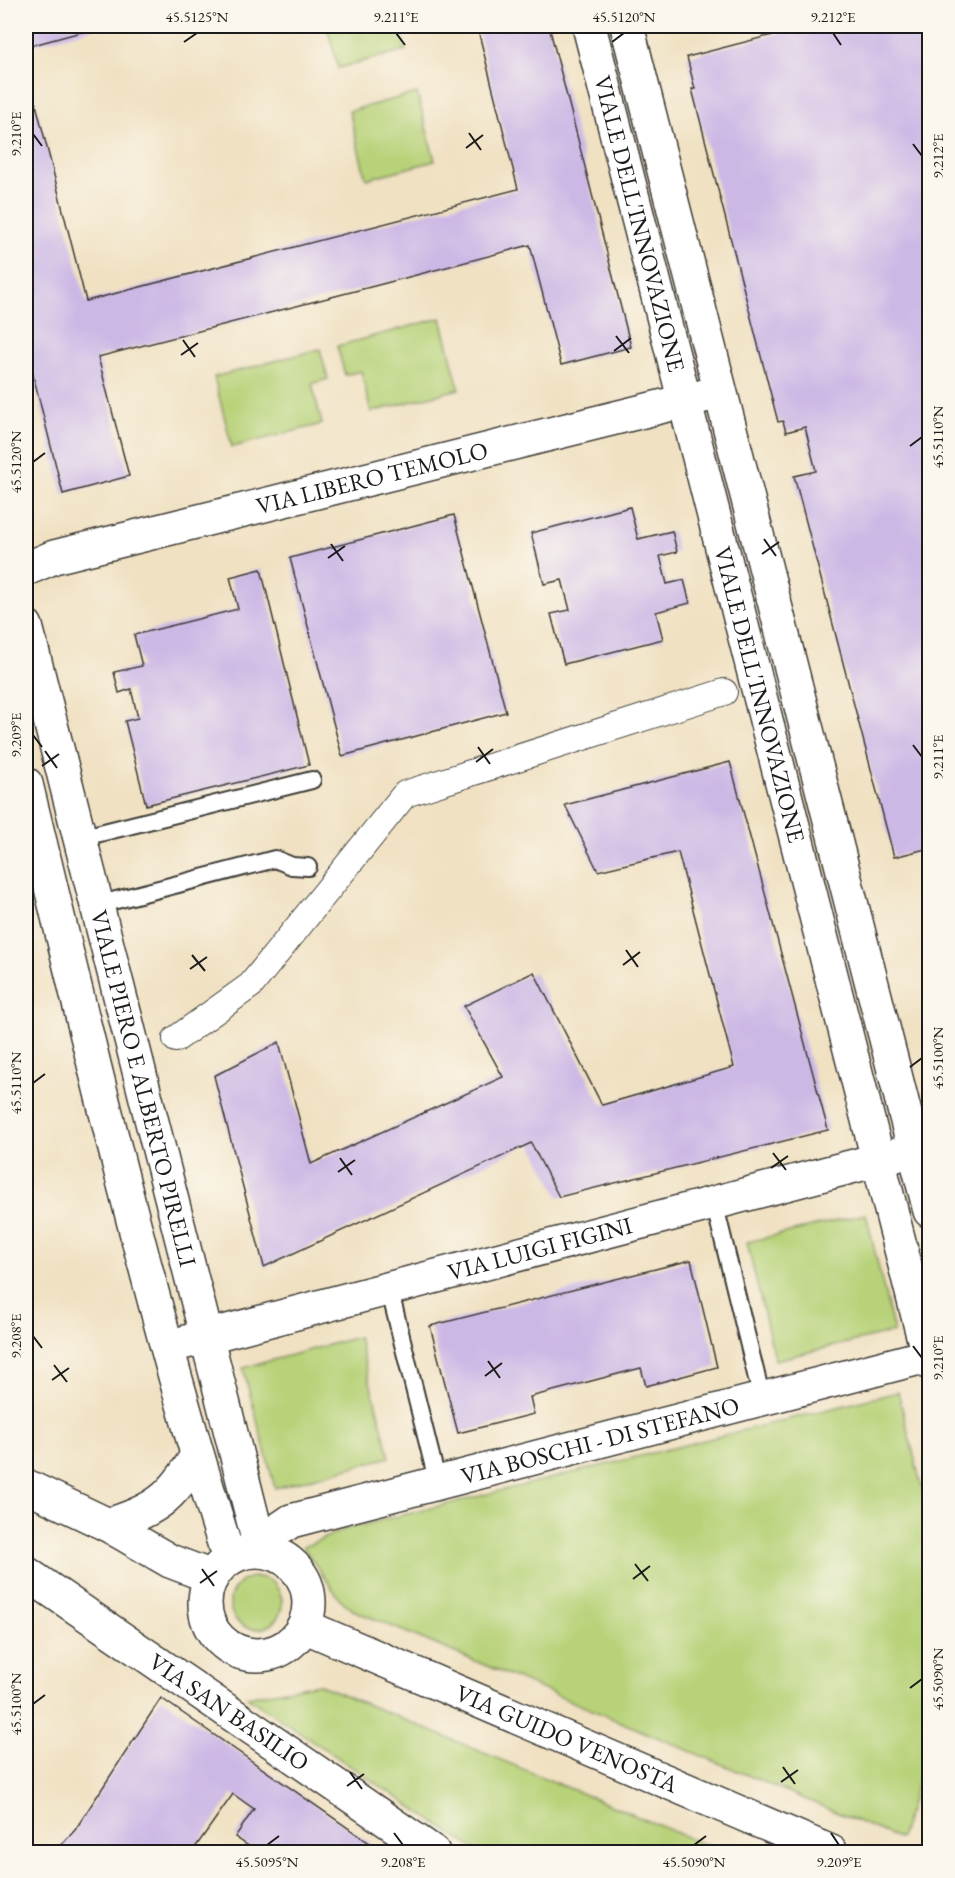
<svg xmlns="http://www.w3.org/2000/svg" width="955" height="1878" font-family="'EB Garamond',serif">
<rect width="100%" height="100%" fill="#fbf7ec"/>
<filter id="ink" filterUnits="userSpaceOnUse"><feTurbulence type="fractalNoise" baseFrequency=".0167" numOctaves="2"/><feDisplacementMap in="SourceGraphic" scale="12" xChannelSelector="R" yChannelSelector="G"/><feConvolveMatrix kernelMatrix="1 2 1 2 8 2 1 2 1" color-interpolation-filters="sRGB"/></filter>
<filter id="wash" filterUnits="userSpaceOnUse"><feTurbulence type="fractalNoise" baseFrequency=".008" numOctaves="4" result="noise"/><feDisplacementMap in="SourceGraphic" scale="24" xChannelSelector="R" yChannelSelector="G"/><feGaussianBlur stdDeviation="1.35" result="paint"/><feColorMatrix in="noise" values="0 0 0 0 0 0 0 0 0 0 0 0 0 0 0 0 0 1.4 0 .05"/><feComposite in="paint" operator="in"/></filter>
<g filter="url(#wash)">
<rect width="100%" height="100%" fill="#f0e1c2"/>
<g fill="#b7d278" stroke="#6a774a" stroke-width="1.5">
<polygon points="327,26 400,26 406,50 338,68"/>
<polygon points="417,93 435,161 366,179 349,111"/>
<polygon points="441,318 459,389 371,412 361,371 345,375 337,346"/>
<polygon points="320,349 328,379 312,384 322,424 232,447 214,377"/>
<polygon points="866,1214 894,1332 775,1360 747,1242"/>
<polygon points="358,1337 390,1457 275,1488 243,1368"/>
<polygon points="898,1392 930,1520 929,1745 900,1839 353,1610 339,1598 303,1547 343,1530"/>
<circle cx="256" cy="1603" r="26"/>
<polygon points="318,1684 723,1852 479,1852 247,1697"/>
</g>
<g id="blocks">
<g fill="#ccb8e5">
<polygon points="26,26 103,26 26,47"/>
<polygon points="477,26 549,26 631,347 561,365 530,245 382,284 98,357 129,476 63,494 26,347 26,65 86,301 518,189"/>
<polygon points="807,26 930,26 930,848 894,857 794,476 816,471 805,427 786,432 783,421 778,422 692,89 695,89 687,57"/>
<polygon points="630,507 638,539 672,531 677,552 660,556 667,584 684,580 690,603 656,612 663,639 564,664 551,614 570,610 562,580 544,584 531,533"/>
<polygon points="454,515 506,712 342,756 290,558"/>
<polygon points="261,569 309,765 146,805 125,721 138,718 131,689 119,693 114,672 142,666 134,635 238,609 230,577"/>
<polygon points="730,762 828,1130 559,1197 531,1143 264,1267 214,1076 279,1042 311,1164 503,1077 464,1006 534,972 602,1105 734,1067 678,852 598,871 565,805"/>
<polygon points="691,1260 717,1367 646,1386 641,1368 530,1397 534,1414 458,1433 430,1326"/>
<polygon points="161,1698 381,1851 379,1852 246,1852 250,1847 235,1837 254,1809 233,1794 192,1852 55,1852 75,1830"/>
</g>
</g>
</g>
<g filter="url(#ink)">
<use href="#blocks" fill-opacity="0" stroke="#3c3a35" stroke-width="1.5"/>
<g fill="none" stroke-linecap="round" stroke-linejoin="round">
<g stroke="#3c3a35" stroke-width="20">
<g id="service">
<polyline points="80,838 312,780"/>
<polyline points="97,905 275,859 292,866 308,867"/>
<polyline points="714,1202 762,1399"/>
<polyline points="389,1288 438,1484"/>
</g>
</g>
<g stroke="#3c3a35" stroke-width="28">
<polyline id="pedestrian" points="176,1039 251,985 405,794 724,692"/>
</g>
<g stroke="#3c3a35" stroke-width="36">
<g id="minor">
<path id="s1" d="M589,26L930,1363"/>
<polyline points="627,26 930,1211"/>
<path id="s2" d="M26,569L54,557L704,396"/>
<path id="s3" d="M26,626L261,1551"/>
<path d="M26,784C89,1044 149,1304 229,1559"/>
<path id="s4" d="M186,1342L896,1155"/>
<path d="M108,1525C154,1511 173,1498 197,1455"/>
<path id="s5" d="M268,1552L275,1532L291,1521L927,1356"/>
<path id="s6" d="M26,1573L433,1852"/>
</g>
</g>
<g stroke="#3c3a35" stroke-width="36">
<g id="tertiary">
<polyline points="26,1486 108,1525 170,1561 212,1577"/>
<circle cx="257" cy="1603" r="52"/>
<path id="s7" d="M304,1626L831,1852"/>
</g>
</g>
<use href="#service" stroke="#fff" stroke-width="16"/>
<use href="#pedestrian" stroke="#fff" stroke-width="26"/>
<use href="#minor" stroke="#fff" stroke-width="33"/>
<use href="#tertiary" stroke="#fff" stroke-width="33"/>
</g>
</g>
<path fill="none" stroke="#1c1c1c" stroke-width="2" d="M396,33L405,45M833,33L841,45M184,42L197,33M612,42L624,33M469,133L481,150M33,134L42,146M913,144L922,156M466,148L483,135M616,336L629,353M183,340L195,357M614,351L631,338M181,355L198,343M910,446L922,437M33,462L45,453M764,539L776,556M331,544L343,561M762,554L779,542M328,558L345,546M33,735L42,747M913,745L922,757M478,747L490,764M45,751L57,768M476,762L493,749M42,766L59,754M626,950L638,967M192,955L205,971M623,965L640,952M190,969L207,957M910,1067L922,1058M33,1083L45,1074M773,1153L786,1170M340,1158L352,1175M771,1168L788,1156M338,1172L355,1160M33,1336L42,1348M913,1346L922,1358M488,1361L500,1378M54,1365L67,1382M485,1376L502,1363M52,1380L69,1368M635,1564L648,1581M202,1569L214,1586M633,1579L650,1566M200,1583L217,1571M910,1688L922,1679M33,1704L45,1695M783,1767L795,1784M350,1772L362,1789M781,1782L798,1770M347,1786L364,1774M394,1833L403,1845M831,1833L839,1845M267,1845L279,1836M694,1845L706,1836"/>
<g text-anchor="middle" stroke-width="4.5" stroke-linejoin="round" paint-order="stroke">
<g font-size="24" fill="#1c1c1c" stroke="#fbf7ec">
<text dy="8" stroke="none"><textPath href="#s1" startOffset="204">VIALE DELL'INNOVAZIONE</textPath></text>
<text dy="8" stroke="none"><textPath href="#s2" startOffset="358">VIA LIBERO TEMOLO</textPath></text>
<text dy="8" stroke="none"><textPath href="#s1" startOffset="690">VIALE DELL'INNOVAZIONE</textPath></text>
<text dy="8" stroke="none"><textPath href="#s3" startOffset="477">VIALE PIERO E ALBERTO PIRELLI</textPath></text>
<text dy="8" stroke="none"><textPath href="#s4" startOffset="366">VIA LUIGI FIGINI</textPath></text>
<text dy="8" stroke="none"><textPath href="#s5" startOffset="360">VIA BOSCHI - DI STEFANO</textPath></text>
<text dy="8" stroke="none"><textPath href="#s6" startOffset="246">VIA SAN BASILIO</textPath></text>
<text dy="8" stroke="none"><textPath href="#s7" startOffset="286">VIA GUIDO VENOSTA</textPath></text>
</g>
</g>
<rect width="955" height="1878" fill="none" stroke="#fbf7ec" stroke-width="66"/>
<rect x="33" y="33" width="889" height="1812" fill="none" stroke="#1c1c1c" stroke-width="2"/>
<g font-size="15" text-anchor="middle" fill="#1c1c1c">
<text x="197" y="22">45.5125°N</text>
<text x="396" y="22">9.211°E</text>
<text x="624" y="22">45.5120°N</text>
<text x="833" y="22">9.212°E</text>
<text transform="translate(16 134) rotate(-90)" y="5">9.210°E</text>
<text transform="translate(938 156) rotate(-90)" y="5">9.212°E</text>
<text transform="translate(938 437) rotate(-90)" y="5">45.5110°N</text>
<text transform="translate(16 462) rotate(-90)" y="5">45.5120°N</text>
<text transform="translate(16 735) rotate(-90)" y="5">9.209°E</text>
<text transform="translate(938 757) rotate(-90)" y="5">9.211°E</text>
<text transform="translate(938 1058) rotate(-90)" y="5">45.5100°N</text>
<text transform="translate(16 1083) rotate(-90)" y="5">45.5110°N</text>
<text transform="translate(16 1336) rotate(-90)" y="5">9.208°E</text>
<text transform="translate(938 1358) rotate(-90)" y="5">9.210°E</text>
<text transform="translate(938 1679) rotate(-90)" y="5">45.5090°N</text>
<text transform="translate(16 1704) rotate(-90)" y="5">45.5100°N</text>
<text x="267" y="1867">45.5095°N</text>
<text x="403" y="1867">9.208°E</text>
<text x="694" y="1867">45.5090°N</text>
<text x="839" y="1867">9.209°E</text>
</g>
</svg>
